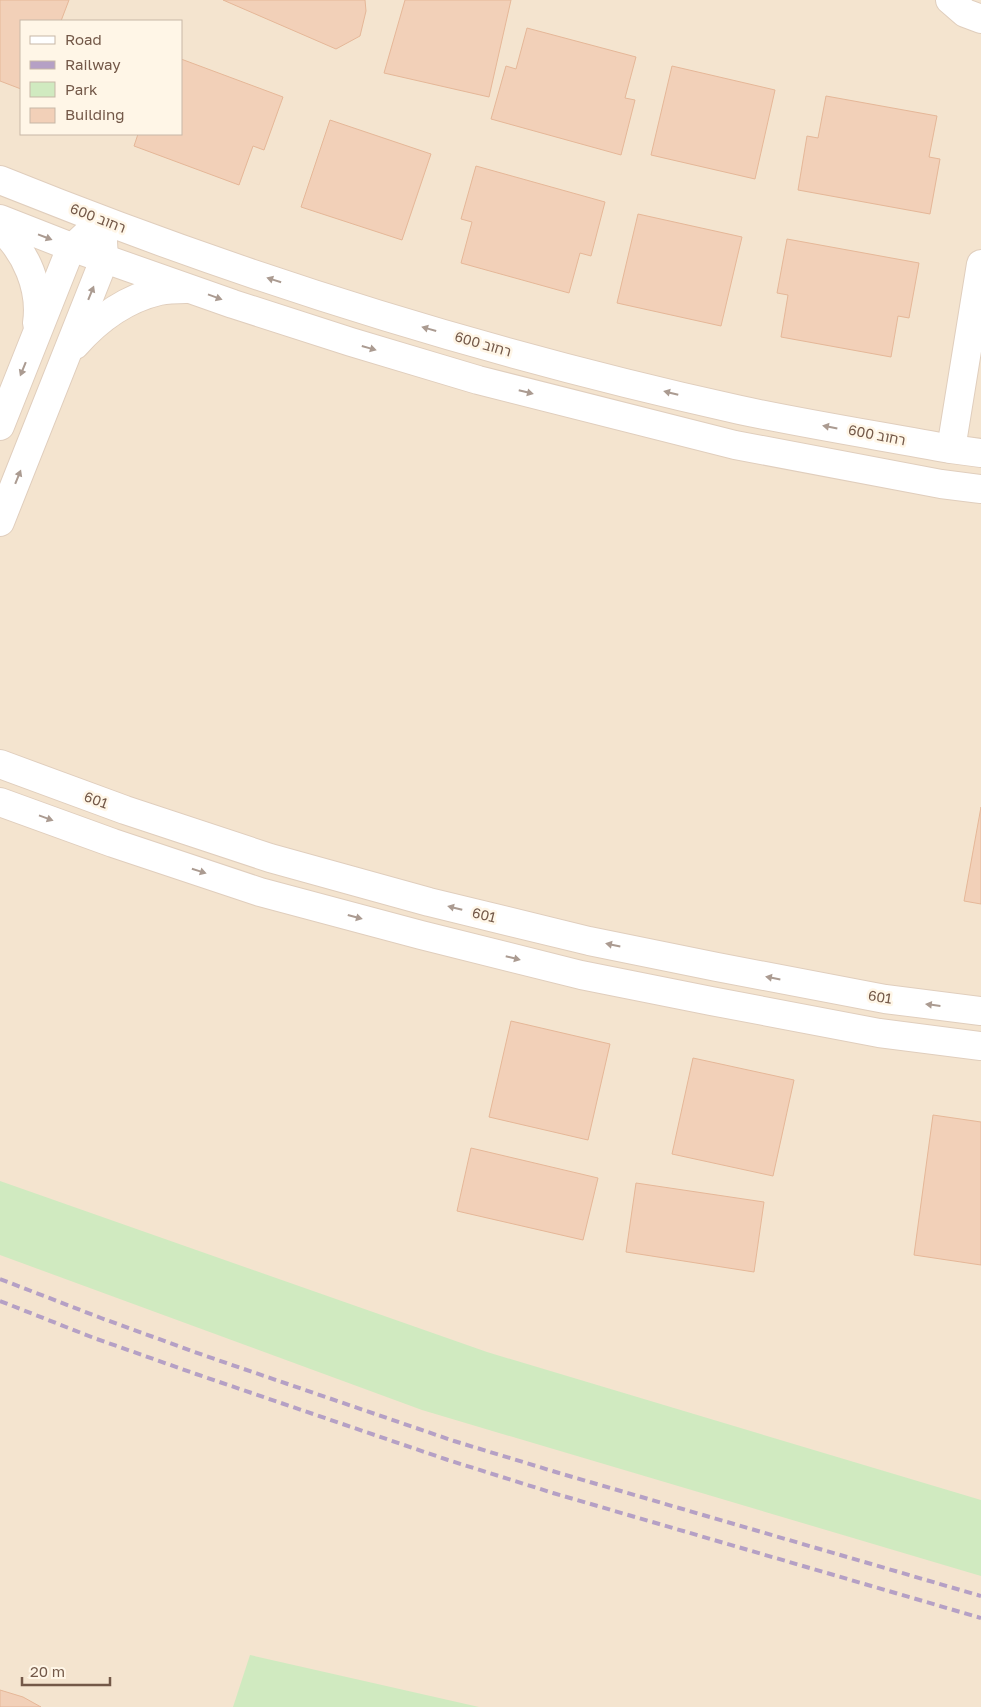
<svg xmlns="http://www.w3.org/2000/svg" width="981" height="1707" font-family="'Golos Text','Noto Sans Hebrew',sans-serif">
<rect width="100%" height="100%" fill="#fcf2e1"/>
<path fill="#f4e4cf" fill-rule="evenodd" d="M0,0H981V1707H0ZM21,21H181V134H21Z"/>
<g fill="#d0eac0">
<polygon points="0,1181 487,1352 981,1500 981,1576 422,1410 0,1255"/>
<polygon points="250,1655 479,1707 233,1707"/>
</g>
<g fill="#f2d0b8" stroke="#e5b798">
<polygon points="0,0 69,0 61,21 21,21 21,89 0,81"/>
<polygon points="223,0 365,0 366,11 360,36 336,49"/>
<polygon points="405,0 511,0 489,97 384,73"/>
<polygon points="527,28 636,57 625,98 635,100 621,155 491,119 506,66 516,69"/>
<polygon points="181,59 283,97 264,150 253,146 239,185 134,146 138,134 181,134"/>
<polygon points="672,66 775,90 755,179 651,155"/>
<polygon points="826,96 937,116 929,157 940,159 930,214 798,190 807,136 818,138"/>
<polygon points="330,120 431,154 402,240 301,207"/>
<polygon points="476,166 605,202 591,256 580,253 569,293 461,263 472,222 461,219"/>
<polygon points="638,214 742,237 721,326 617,303"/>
<polygon points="787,239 919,263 909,318 898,316 891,357 781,337 788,295 777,293"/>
<polygon points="981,807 981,904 964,901"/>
<polygon points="511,1021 610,1044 588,1140 489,1117"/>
<polygon points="693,1058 794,1080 773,1176 672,1154"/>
<polygon points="933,1115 981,1122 981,1265 914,1255"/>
<polygon points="471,1148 598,1178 583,1240 457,1211"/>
<polygon points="636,1183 764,1202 754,1272 626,1252"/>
<polygon points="0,1690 23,1697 41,1707 0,1707"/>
</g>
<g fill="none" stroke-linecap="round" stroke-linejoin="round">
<g stroke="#e0cebd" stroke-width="30">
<g id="minor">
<polyline points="950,0 965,13 981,19"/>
<path d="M0,180C240,277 488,354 740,410C810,425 881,436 951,449L981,453"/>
<polyline points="0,219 74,248 233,304 351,342 478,380 735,445 941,484 981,489"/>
<path d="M0,228C26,251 42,289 37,323"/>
<path d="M75,345C97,320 125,299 159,291C168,289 178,289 186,289"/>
<polyline points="0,426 70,250 86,235"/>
<polyline points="951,449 981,264"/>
<polyline points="0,522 104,260 103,241"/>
<polyline points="0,764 125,810 270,858 429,902 589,941 717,967 885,999 981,1011"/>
<polyline points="0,802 113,843 260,892 421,935 581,975 711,1001 879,1033 981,1046"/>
</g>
</g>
<use href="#minor" stroke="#fff" stroke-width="28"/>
<g stroke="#b5a0c5" stroke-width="4" stroke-dasharray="8 5" stroke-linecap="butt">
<polyline points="0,1279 101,1318 203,1355 454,1441 559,1473 981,1596"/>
<polyline points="0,1301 94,1338 196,1374 448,1460 553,1493 981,1618"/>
</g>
</g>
<defs><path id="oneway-solid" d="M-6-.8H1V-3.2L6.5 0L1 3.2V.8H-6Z" transform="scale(1.25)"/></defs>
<g fill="#ab9b91">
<use href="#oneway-solid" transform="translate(45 237) rotate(21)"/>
<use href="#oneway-solid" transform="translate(274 280) rotate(-162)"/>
<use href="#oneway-solid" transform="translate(91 293) rotate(-68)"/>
<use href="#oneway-solid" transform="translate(215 297) rotate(20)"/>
<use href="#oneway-solid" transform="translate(429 329) rotate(-164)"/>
<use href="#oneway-solid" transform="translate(369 348) rotate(16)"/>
<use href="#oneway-solid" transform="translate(23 369) rotate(112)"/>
<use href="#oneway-solid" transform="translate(526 392) rotate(14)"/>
<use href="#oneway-solid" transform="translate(671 393) rotate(-166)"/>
<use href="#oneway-solid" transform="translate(830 427) rotate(-169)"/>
<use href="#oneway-solid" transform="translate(18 477) rotate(-68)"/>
<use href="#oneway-solid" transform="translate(46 818) rotate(20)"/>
<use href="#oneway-solid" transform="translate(199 871) rotate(18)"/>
<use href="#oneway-solid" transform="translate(455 908) rotate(-166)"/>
<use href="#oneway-solid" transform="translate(355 917) rotate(15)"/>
<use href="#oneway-solid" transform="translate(613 945) rotate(-168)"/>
<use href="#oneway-solid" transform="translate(513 958) rotate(14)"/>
<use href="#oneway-solid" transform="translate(773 978) rotate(-169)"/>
<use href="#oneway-solid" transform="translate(933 1005) rotate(-173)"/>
</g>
<g text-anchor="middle" stroke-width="5" stroke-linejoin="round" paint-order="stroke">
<g font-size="14" fill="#735848" stroke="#fff6e7">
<text transform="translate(98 218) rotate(21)" y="5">רחוב 600</text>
<text transform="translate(483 344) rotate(16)" y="5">רחוב 600</text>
<text transform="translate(877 435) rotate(11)" y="5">רחוב 600</text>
<text transform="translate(96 800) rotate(20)" y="5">601</text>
<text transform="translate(484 915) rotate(14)" y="5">601</text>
<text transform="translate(880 997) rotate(9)" y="5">601</text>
</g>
</g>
<rect x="20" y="20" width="162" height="115" fill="#fff6e7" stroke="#c7b7a7"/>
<rect x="30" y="36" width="25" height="8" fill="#ffffff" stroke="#c7b7a7"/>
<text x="65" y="45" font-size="15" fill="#735848">Road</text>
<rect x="30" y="61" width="25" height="8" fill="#b5a0c5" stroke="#c7b7a7"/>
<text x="65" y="70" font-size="15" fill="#735848">Railway</text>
<rect x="30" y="82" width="25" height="15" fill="#d0eac0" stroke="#c7b7a7"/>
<text x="65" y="95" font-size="15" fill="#735848">Park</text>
<rect x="30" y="108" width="25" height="15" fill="#f2d0b8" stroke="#c7b7a7"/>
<text x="65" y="120" font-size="15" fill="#735848">Building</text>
<path d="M22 1677v8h88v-8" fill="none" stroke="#735848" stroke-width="2.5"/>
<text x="30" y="1677" font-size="15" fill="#735848" stroke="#fff6e7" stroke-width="4" paint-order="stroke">20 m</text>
</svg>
